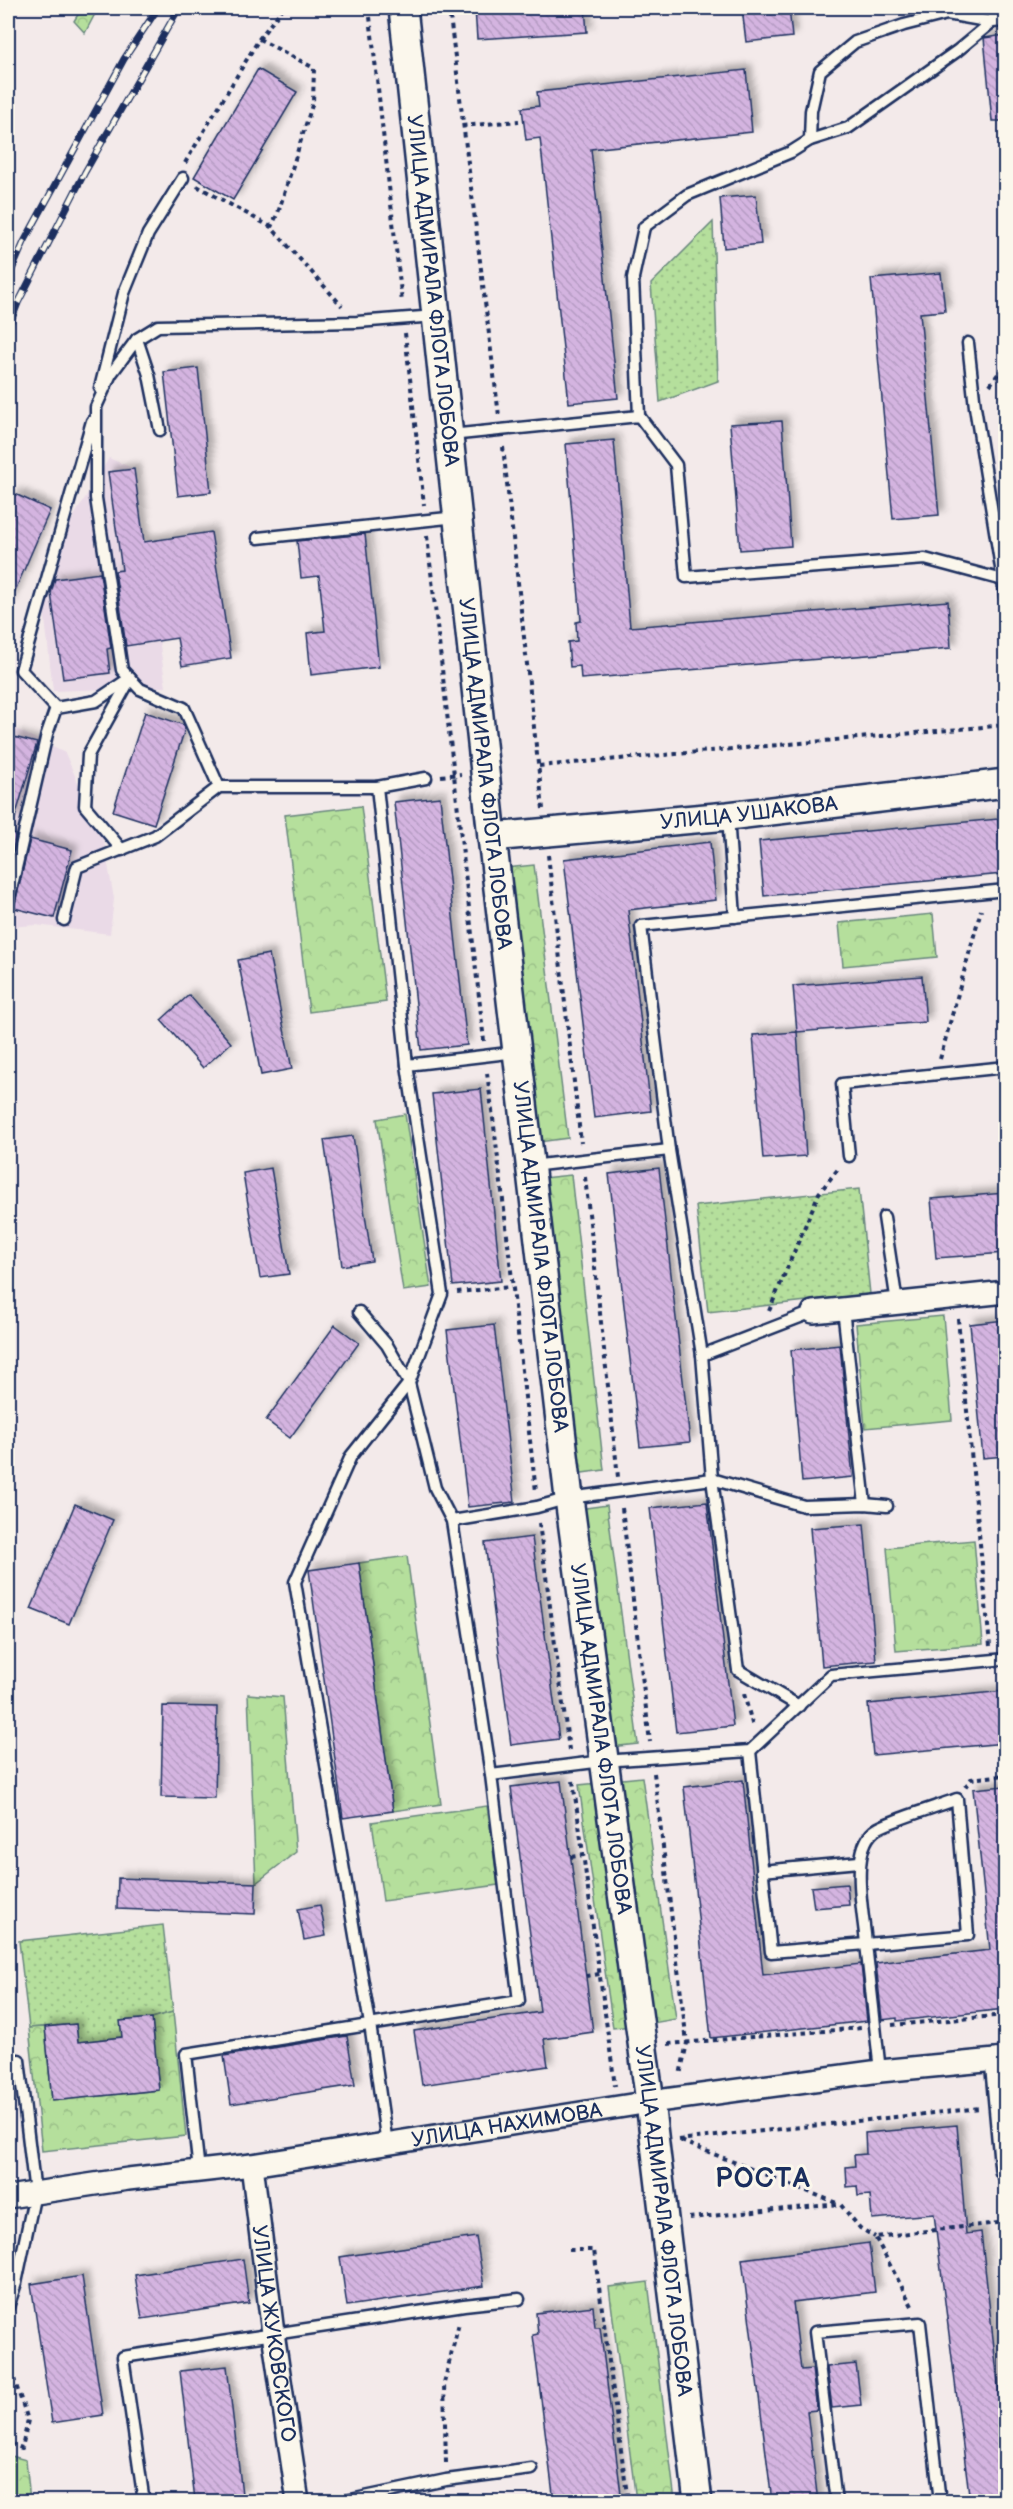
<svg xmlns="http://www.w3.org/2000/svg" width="1013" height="2509" font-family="'Balsamiq Sans',sans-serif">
<defs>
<pattern id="grass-dots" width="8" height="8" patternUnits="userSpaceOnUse" patternTransform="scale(1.5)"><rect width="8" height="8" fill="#b5df9c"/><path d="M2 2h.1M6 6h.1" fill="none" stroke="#9bc089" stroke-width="1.8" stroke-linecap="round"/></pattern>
<pattern id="forest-crowns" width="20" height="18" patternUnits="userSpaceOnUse" patternTransform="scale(1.5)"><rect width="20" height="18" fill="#b5df9c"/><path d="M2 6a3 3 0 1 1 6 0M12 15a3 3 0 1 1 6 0" fill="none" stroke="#9bc089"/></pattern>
<pattern id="building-back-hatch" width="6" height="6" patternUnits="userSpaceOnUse" patternTransform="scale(1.5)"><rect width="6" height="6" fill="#d4b4e0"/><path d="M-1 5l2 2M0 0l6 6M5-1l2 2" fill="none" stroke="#b59bc3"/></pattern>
<filter id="shadow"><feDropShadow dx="5.5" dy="-5.5" stdDeviation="3" flood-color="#0004"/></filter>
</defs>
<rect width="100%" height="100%" fill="#f3eaea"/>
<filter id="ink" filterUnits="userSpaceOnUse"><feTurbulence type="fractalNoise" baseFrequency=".0167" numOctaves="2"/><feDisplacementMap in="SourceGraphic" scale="12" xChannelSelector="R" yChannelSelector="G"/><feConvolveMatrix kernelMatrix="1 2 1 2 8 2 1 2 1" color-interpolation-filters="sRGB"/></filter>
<g filter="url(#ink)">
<g fill="#eadae7">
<polygon points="109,458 134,469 166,687 53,691 40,573"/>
<polygon points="8,725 65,753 104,842 114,899 110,934 36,925 8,927"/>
</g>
<g fill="url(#grass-dots)" stroke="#68877d" stroke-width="1.5">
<polygon points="713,222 718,381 660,402 651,284"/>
<polygon points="859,1189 870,1294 708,1312 696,1206"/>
<polygon points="163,1925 173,2012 152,2018 121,2021 122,2037 78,2042 76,2024 29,2028 19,1941"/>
</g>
<g fill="url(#forest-crowns)" stroke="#68877d" stroke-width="1.5">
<polygon points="82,8 98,8 85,33 74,21"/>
<polygon points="361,806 386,1002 309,1012 285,815"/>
<polygon points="534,865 568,1138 539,1142 506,868"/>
<polygon points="933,914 937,957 843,966 839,923"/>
<polygon points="405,1114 431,1287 403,1291 377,1119"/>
<polygon points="571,1175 604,1470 575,1474 543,1178"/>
<polygon points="943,1316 952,1420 865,1428 856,1324"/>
<polygon points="607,1505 638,1744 610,1747 579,1509"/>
<polygon points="974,1540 983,1644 896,1651 887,1548"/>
<polygon points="407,1556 441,1804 393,1811 359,1563"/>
<polygon points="248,1694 283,1697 296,1852 256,1883"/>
<polygon points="642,1777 676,2019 647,2024 613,1780"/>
<polygon points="598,1783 632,2026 613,2028 579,1785"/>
<polygon points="487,1806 498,1885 383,1901 372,1822"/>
<polygon points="173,2012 186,2136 42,2151 29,2028 45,2027 52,2101 159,2090 152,2018"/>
<polygon points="648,2282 675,2501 636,2501 609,2287"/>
<polygon points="8,2455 26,2460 30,2501 8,2501"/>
</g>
<g fill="url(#building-back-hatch)" stroke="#1b2f5e" stroke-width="1.5" filter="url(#shadow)">
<polygon points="475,8 585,8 587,32 477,39"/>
<polygon points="742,8 789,8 792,37 746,42"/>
<polygon points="1005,35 1005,121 992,121 984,38"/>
<polygon points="258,69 297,92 233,200 194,177"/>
<polygon points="746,70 752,132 591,149 618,398 569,403 540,138 526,140 522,108 539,106 537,92"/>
<polygon points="756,195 761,244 724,248 720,198"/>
<polygon points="941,273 945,311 920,313 939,515 893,519 871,279"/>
<polygon points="198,368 211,492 178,496 164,372"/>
<polygon points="782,421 791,546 740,550 730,424"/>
<polygon points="614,440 630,627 948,601 951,648 581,679 580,666 570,667 568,642 577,641 576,622 581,621 566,444"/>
<polygon points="134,469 144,542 211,532 231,658 182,666 177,638 126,646 115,571 122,570 108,472"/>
<polygon points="15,494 50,510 8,607 8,511"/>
<polygon points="365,534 379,667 311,675 307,633 325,631 319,576 301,578 297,541"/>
<polygon points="100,573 111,648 107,649 110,673 63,679 51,593 55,579"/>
<polygon points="145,712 184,725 185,729 154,824 113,811"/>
<polygon points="14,737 37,743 14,821 8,820 8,762"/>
<polygon points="440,797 467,1045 421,1050 394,802"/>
<polygon points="998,819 1003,874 764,896 759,841"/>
<polygon points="8,833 16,835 8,872"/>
<polygon points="30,839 72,850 54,918 14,908"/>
<polygon points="710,842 716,900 628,910 651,1111 594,1118 564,859"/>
<polygon points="269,954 292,1069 261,1075 238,960"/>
<polygon points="922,976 926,1022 797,1032 793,986"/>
<polygon points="189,995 231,1043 203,1068 161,1020"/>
<polygon points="797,1032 806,1156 763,1159 753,1035"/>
<polygon points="481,1089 501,1281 453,1286 432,1094"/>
<polygon points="353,1136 372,1261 342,1266 324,1140"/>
<polygon points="271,1168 289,1274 260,1278 243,1173"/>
<polygon points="659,1168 690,1442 640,1447 609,1174"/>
<polygon points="1005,1193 1005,1253 936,1258 931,1199"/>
<polygon points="1005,1320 1005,1456 983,1458 970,1324"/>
<polygon points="335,1325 359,1343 290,1438 266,1420"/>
<polygon points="494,1325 515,1502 468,1507 447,1330"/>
<polygon points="840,1345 853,1477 802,1482 791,1350"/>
<polygon points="707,1502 733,1726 676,1732 650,1508"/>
<polygon points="75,1504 113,1520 69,1624 31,1609"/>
<polygon points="864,1524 876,1661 822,1666 810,1528"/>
<polygon points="532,1537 559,1739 511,1745 485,1543"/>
<polygon points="359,1563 393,1811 343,1818 309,1570"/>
<polygon points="1005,1691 1005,1743 873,1755 868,1704"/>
<polygon points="163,1706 217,1707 215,1798 161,1797"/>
<polygon points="743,1780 763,1975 861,1964 867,2021 711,2038 684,1787"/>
<polygon points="561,1781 593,2032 544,2039 548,2066 422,2085 414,2031 540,2012 511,1787"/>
<polygon points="1005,1786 1005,2009 897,2021 897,2018 882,2020 876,1963 990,1950 973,1789"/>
<polygon points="118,1878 256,1883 255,1914 117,1909"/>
<polygon points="847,1884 849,1905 814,1908 811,1887"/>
<polygon points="320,1905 326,1936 304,1940 298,1909"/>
<polygon points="152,2018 159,2090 52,2101 45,2027 76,2024 78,2042 122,2037 120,2021"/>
<polygon points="347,2036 355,2085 231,2104 224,2056"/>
<polygon points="957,2125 966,2234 981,2232 1005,2445 1005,2502 970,2502 934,2214 872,2219 870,2195 858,2196 857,2186 847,2187 846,2167 855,2166 854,2155 866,2154 865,2133"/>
<polygon points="476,2237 484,2286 347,2306 340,2257"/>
<polygon points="869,2243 875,2292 793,2302 801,2370 812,2369 817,2410 807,2411 818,2502 772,2502 742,2259"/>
<polygon points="243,2259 249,2303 142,2319 135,2275"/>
<polygon points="82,2276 103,2415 52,2423 31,2284"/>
<polygon points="593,2306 595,2327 600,2327 622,2502 554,2502 533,2335 538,2334 536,2313"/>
<polygon points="856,2364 861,2405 832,2408 827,2367"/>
<polygon points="227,2366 242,2494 195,2500 180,2371"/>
</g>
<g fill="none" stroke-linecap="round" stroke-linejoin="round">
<g stroke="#1b2f5e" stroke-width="15">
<g id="service">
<polyline points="810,140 811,111 820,71 855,42 904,25 947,14 992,22 1006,21"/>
<polyline points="137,339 149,375 160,430"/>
<polyline points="968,343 975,407 1003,580 1006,580"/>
<polyline points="100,388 124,293 148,234 183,178"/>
<polyline points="639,416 633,278 644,227 687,195 791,152 810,140 848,128 957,51 992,22 996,8"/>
<polyline points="450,435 639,416 676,465 686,577 925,559 1003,580 1006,603"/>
<polyline points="258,538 457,517"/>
<polyline points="56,708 21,670 92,421"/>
<polyline points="426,778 377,787 407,1065 517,1052"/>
<polyline points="219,787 184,708 140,689 122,670 96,498 96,407 111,374 137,339 158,326 357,322 436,316"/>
<polyline points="728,816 735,917"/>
<polyline points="122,850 85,806 88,755 129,681"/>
<polyline points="8,903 47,734 56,708 96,701 130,678"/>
<polyline points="64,920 77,867 155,836 219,787 377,787"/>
<polyline points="849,1156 842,1084 1006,1067"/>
<polyline points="531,1166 669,1150"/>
<polyline points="884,1217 897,1303"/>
<polyline points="843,1309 865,1504"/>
<polyline points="359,1312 387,1345 409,1383 351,1456 295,1582 370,2024 387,2144"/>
<polyline points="702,1355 669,1150 641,926 1006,890"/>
<polyline points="452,1521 537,1507 569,1498 712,1479 702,1355 813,1312"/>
<polyline points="799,1706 738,1670 712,1479 804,1506 865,1504 887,1506"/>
<polyline points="750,1751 771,1952 866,1944 880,2071"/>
<polyline points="491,1775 603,1761 750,1751 831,1675 1006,1659"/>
<path d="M957,1799L968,1935L866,1944C864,1915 849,1852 874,1831C882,1823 942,1805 957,1799Z"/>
<polyline points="762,1871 859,1862"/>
<polyline points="8,2061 19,2060 35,2193 16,2283 8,2307"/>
<polyline points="199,2171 186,2054 519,2001 491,1775 452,1521 435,1488 409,1383 442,1294 407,1065"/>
<polyline points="144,2502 123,2357 464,2305 519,2299"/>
<polyline points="341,2502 446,2480 532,2469"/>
<polyline points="836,2502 815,2332 920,2323 940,2502"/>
</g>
</g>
<g stroke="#1b2f5e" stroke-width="26">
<g id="minor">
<polyline points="813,1312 1006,1292"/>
<polyline points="996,2060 1006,2170"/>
<path id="s1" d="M252,2165L273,2333L298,2502"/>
<path id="s2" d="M8,2197L128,2179L252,2165L650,2102L880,2071L1006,2059"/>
</g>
</g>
<g stroke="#1b2f5e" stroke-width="32">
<g id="tertiary">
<path id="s3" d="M403,8L492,837L569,1498L650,2102L698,2502"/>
<path id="s4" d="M492,837L728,816L1006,783"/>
</g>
</g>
<g stroke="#1b2f5e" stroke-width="4" stroke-dasharray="4.5 4.5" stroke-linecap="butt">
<polyline points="369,8 402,302"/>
<polyline points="449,8 499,416"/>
<polyline points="259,39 314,68 313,102 278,213 271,227"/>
<polyline points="462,126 519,121"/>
<polyline points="185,163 259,39 283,8"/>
<polyline points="197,186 271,227 342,306"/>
<polyline points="405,333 424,505"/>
<polyline points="990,385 1006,363"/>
<polyline points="503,447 543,809"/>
<polyline points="427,536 484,1041"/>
<polyline points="539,766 1006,725"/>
<polyline points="441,776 461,774"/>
<polyline points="548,855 581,1143"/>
<polyline points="940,1059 981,910"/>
<path d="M487,1073C506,1212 519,1352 536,1491"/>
<polyline points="585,1177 618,1477"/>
<polyline points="457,1292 511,1287"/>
<polyline points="769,1311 819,1193 839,1168"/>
<polyline points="958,1319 990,1646"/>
<polyline points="622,1508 650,1742"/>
<polyline points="539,1523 569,1750"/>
<polyline points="744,1694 753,1727"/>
<polyline points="654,1773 687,2043 680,2075"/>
<polyline points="573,1781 615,2086"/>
<polyline points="965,1787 971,1779 1006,1775"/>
<polyline points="571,1857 584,1855"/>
<polyline points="586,1976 600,1974"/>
<polyline points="892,2025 1006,2015"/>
<polyline points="668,2044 861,2028"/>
<polyline points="678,2140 981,2108"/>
<polyline points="681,2141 839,2204"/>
<polyline points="689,2218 840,2204 860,2228 875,2237"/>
<polyline points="569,2250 594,2250 628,2502"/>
<polyline points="912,2306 875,2237 1006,2222"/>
<polyline points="8,2371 14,2379 28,2420 22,2448 8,2443"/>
<polyline points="446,2463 444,2383 459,2323"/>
</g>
<use href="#service" stroke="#fbf7ec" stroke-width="10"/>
<use href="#minor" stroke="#fbf7ec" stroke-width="21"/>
<use href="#tertiary" stroke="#fbf7ec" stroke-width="27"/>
<g stroke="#1b2f5e" stroke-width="7">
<g id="rail">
<polyline points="8,279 24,242 124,59 158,8"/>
<polyline points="8,329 18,303 85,172 179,8"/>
</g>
</g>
<use href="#rail" stroke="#fbf7ec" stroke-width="4.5" stroke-dasharray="14" stroke-linecap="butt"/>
</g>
</g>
<g text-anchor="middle" stroke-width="6" stroke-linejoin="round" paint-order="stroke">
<g font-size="21" fill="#1b2f5e" stroke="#fbf7ec">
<text dy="7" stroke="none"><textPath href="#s3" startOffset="284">УЛИЦА АДМИРАЛА ФЛОТА ЛОБОВА</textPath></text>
<text dy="7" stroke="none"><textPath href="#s3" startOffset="770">УЛИЦА АДМИРАЛА ФЛОТА ЛОБОВА</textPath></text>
<text dy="7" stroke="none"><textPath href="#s4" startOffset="258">УЛИЦА УШАКОВА</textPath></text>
<text dy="7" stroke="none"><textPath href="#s3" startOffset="1256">УЛИЦА АДМИРАЛА ФЛОТА ЛОБОВА</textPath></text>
<text dy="7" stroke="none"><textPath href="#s3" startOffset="1742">УЛИЦА АДМИРАЛА ФЛОТА ЛОБОВА</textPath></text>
<text dy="7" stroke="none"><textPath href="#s2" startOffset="504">УЛИЦА НАХИМОВА</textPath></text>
<text dy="7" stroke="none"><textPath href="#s3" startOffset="2228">УЛИЦА АДМИРАЛА ФЛОТА ЛОБОВА</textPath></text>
<text dy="7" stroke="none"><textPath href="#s1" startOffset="170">УЛИЦА ЖУКОВСКОГО</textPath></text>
</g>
<g font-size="27" font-weight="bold" letter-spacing="1.5" fill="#1b2f5e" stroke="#fbf7ec">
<text x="763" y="2187">РОСТА</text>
</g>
</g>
<rect width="1013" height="2509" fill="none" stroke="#fbf7ec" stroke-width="30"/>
<rect x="15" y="15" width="983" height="2479" fill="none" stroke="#1b2f5e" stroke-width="2" filter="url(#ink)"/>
</svg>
